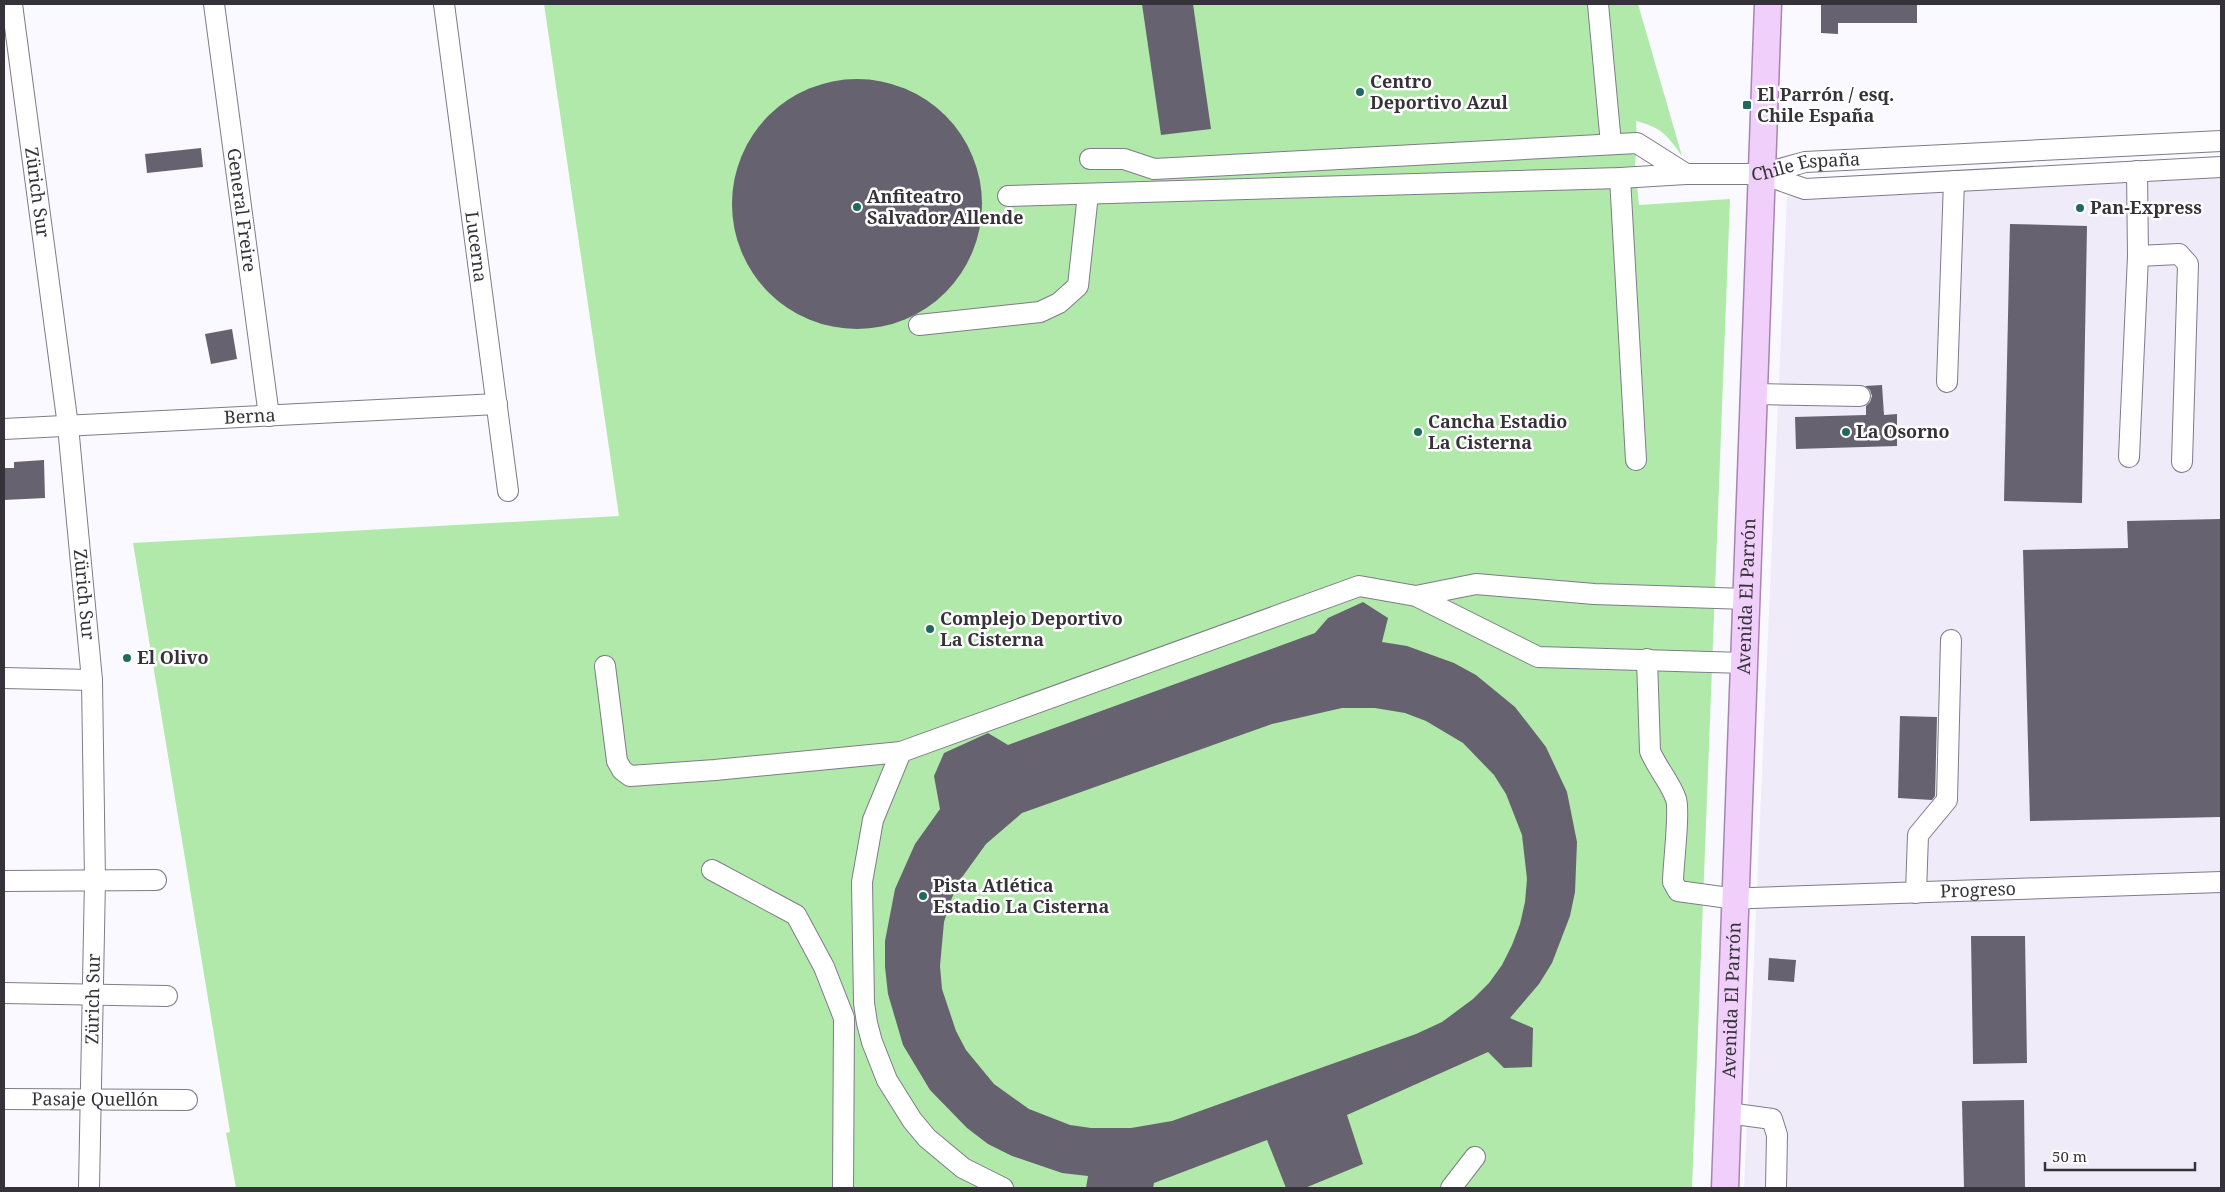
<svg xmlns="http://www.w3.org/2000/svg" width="2225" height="1192" font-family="'Noto Serif',serif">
<rect width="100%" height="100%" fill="#faf9ff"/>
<polygon fill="#efebf8" points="2221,175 2221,1188 1744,1188 1787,196"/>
<path fill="#b1e9aa" d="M544,4H1638L1682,156C1667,135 1662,128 1636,121L1637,143L1635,164L1639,205L1730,199L1692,1188H236L226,1133L230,1132L133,543L619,516Z"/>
<g fill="#66626f" fill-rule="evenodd">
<polygon points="1142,4 1193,4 1211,129 1161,135"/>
<polygon points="1821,4 1917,4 1917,23 1838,23 1838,34 1821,33"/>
<circle cx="857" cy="204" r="125"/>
<polygon points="201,148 203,167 147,173 145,154"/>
<polygon points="2010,224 2087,226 2082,503 2004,501"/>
<polygon points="232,329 237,359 211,364 205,334"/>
<polygon points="1882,385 1884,415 1897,414 1897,446 1796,449 1795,417 1866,415 1866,406 1870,402 1872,396 1870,390 1865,386"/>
<polygon points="44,460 45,498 4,500 4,468 14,468 14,462"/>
<polygon points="2221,519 2221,817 2030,821 2023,550 2128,548 2127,521"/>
<path d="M1363,602L1388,618L1382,642L1407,646L1454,663L1476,675L1515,707L1546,747L1567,792L1577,842L1575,892L1570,916L1552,963L1539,984L1510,1018L1533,1028L1532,1067L1504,1068L1488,1052L1347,1115L1363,1164L1305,1188H1286L1267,1140L1154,1183L1153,1188H1086L1088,1176L1062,1173L1012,1156L988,1144L967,1128L930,1090L903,1045L888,994L885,967V941L895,889L915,844L940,809L934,776L944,753L988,733L1008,745L1315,633L1328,618ZM1342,708H1375L1405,713L1426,721L1463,743L1494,775L1506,794L1522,835L1527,879L1525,902L1520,924L1512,945L1502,965L1489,983L1473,999L1442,1022L1416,1034L1172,1121L1131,1128H1091L1070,1125L1029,1109L994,1084L966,1050L956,1031L942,989L940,966L944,922L951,900L960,880L986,844L1022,813L1272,724Z"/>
<polygon points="1900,716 1937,717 1935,796 1932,800 1898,798"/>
<polygon points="1971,936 2025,936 2027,1063 1973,1064"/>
<polygon points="1769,958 1796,960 1794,982 1768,980"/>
<polygon points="2024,1100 2025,1188 1964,1188 1962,1101"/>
</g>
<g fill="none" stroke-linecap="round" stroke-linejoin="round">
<g stroke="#7f7b89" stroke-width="22">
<g id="minor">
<path id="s1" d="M12,4L68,426L92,680L95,880L89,1188"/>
<path id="s2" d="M214,4L269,416"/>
<path id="s3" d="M444,4L508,491"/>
<polyline points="1598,4 1611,144"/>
<polyline points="1090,159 1124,159 1154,169 1637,143 1686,174"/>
<polyline points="1762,174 1805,189 2221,167"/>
<polyline points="1620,178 1636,460"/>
<path id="s4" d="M1008,196L1620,178L1686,174H1762L1805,162L2221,141"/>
<polyline points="2138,256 2179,254 2188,264 2182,462"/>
<polyline points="919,325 1040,312 1059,303 1078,286 1088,194"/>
<polyline points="1947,382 1954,181"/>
<polyline points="1754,394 1860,396"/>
<path id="s5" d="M4,429L497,404"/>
<polyline points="2129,457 2138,256 2137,171"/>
<polyline points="1416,596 1476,584 1594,594 1747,599"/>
<path id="s6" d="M1647,659L1650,751C1657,768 1670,782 1676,799C1680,812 1673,866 1673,882L1678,891L1736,899L1752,898L2221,882"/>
<polyline points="605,666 617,761 622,770 630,776 715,770 901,752"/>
<polyline points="4,678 92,680"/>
<polyline points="712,870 796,915 824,967 844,1018 843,1188"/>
<polyline points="4,881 156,880"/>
<polyline points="1916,893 1918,835 1947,800 1951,640"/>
<polyline points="4,993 167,996"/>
<path id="s7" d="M4,1099L187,1100"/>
<polyline points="1728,1113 1772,1119 1777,1135 1776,1188"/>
<polyline points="1003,1188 963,1168 927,1138 912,1120 887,1080 872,1042 867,1023 864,1003 862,882 873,820 901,752 1359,586 1416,596 1538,657 1744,663"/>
<polyline points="1451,1188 1475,1157"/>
</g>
</g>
<g stroke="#a884b4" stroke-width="29">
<g id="major">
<path id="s8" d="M1725,1188L1768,4"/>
</g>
</g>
<use href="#minor" stroke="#fff" stroke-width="20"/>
<use href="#major" stroke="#f0cffa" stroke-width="26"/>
</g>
<g fill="#22695d" stroke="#fff" stroke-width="2">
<circle cx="1360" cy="92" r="5"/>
<rect x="1742" y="100" width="10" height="10" rx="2.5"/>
<circle cx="857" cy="207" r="5"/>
<circle cx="2080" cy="208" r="5"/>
<circle cx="1418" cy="432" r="5"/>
<circle cx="1846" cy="432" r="5"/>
<circle cx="930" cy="629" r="5"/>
<circle cx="127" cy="658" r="5"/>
<circle cx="923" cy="896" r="5"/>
</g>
<g text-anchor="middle" stroke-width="5" stroke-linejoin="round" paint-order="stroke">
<g font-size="18" font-weight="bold" fill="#353339" stroke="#fff" text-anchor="start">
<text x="1370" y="88">Centro<tspan x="1370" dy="21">Deportivo Azul</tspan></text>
<text x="1757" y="101">El Parrón / esq.<tspan x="1757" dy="21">Chile España</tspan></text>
<text x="867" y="203">Anfiteatro<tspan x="867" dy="21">Salvador Allende</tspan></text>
<text x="2090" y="214">Pan-Express</text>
<text x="1428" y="428">Cancha Estadio<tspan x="1428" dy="21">La Cisterna</tspan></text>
<text x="1856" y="438">La Osorno</text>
<text x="940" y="625">Complejo Deportivo<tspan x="940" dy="21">La Cisterna</tspan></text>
<text x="137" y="664">El Olivo</text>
<text x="933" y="892">Pista Atlética<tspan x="933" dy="21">Estadio La Cisterna</tspan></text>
</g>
<g font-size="18" fill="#353339" stroke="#fff">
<text dy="6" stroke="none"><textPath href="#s4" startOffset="799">Chile España</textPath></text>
<text dy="6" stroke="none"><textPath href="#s1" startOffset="190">Zürich Sur</textPath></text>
<text dy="6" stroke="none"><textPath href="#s2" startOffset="208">General Freire</textPath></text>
<text dy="6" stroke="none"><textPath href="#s3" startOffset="245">Lucerna</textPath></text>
<text dy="6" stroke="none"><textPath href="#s5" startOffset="246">Berna</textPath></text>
<text dy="6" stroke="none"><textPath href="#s1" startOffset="595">Zürich Sur</textPath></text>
<text dy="6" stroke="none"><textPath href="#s8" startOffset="592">Avenida El Parrón</textPath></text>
<text dy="6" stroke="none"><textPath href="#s6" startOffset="541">Progreso</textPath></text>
<text transform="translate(93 999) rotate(-89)" y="6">Zürich Sur</text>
<text dy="6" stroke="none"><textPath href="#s8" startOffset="188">Avenida El Parrón</textPath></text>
<text dy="6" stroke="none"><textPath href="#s7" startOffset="91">Pasaje Quellón</textPath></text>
</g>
</g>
<rect width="2225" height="1192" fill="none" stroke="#353339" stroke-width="10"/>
<path d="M2045 1162v8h150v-8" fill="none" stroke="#353339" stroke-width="2.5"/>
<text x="2052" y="1162" font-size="15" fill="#353339" stroke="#ffffff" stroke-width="4" paint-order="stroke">50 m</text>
</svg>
